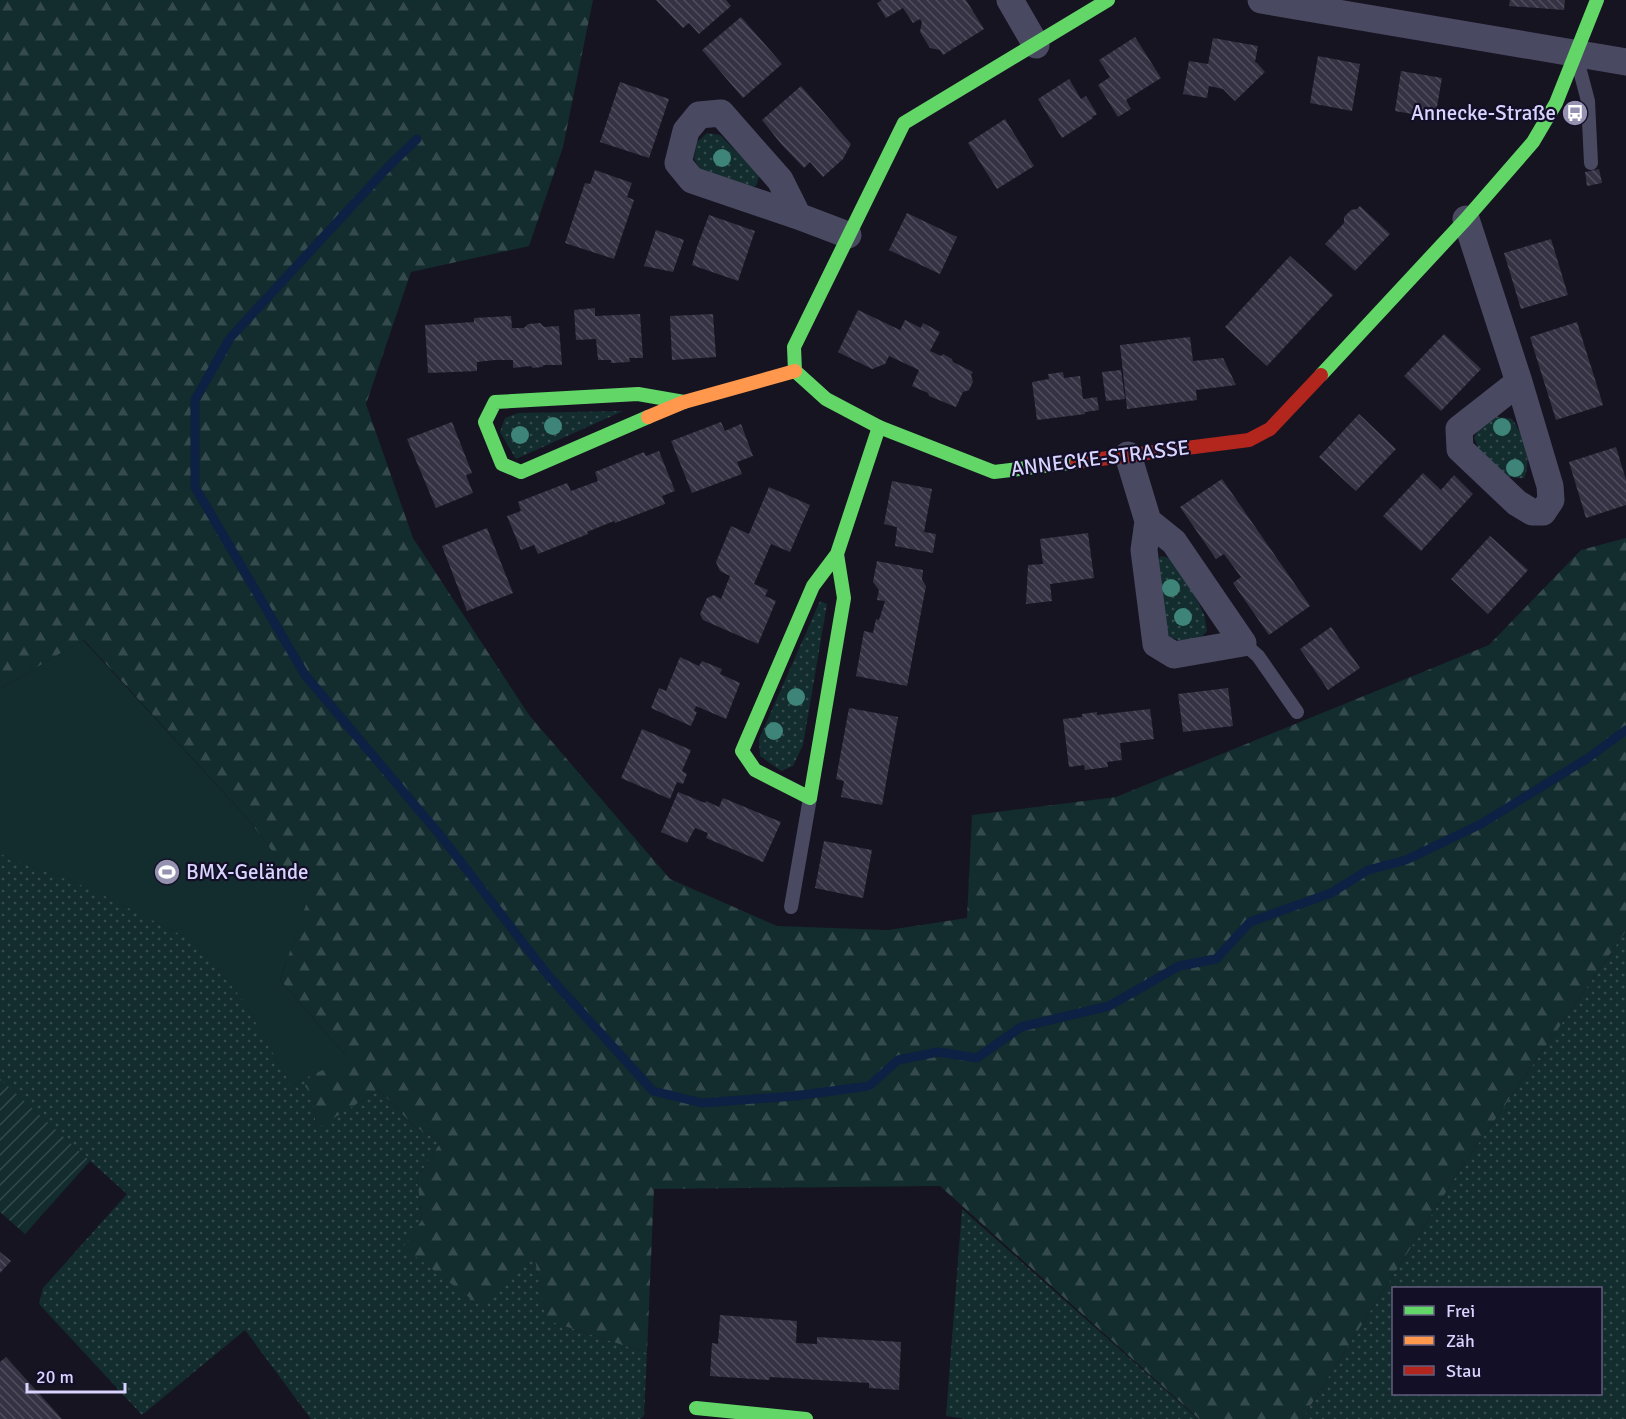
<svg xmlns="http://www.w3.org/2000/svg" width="1626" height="1419" font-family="Signika,sans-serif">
<defs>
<pattern id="grass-dots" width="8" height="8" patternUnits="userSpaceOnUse" patternTransform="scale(1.5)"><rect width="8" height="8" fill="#132c2d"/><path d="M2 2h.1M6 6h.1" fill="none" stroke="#354a4c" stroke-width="1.8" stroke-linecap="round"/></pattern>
<pattern id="forest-firs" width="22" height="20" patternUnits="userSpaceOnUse" patternTransform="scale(1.5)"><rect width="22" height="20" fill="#132c2d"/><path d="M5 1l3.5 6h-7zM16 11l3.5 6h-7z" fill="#354a4c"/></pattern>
<pattern id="garden-furrows" width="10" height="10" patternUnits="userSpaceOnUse" patternTransform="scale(1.5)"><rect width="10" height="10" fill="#132c2d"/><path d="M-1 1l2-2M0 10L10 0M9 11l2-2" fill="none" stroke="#354a4c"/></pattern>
<pattern id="building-back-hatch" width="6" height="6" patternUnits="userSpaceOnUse" patternTransform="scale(1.5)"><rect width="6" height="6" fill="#343243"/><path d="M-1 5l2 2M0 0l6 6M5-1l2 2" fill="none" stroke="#514f5f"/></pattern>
</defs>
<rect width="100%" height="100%" fill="#161421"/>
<g fill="url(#grass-dots)" fill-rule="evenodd">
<polygon points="707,133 720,135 754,169 759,177 756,186 750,187 702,172 694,159 697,142"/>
<polygon points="623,411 516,459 500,432 505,418 518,413"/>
<path d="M1494,416L1512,419C1523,435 1533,458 1524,478C1509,480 1490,469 1482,456C1478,451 1477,443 1474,438L1481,424Z"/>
<polygon points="1161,556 1170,558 1182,570 1204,614 1207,631 1199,640 1181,641 1170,637 1163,623 1156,563"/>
<polygon points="820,601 827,604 803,745 793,766 781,771 760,756 759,739"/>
<polygon points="0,689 348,1058 314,1099 316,1128 379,1090 414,1126 441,1142 417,1178 422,1220 534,1254 547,1320 647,1353 644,1416 640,1419 311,1419 245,1330 142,1415 39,1304 43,1288 127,1194 0,1080"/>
<path d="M1626,931V1419H1302L1460,1170ZM1394,1288H1600V1394H1394Z"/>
<polygon points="962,1209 1198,1419 967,1419 946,1416"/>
</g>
<polygon fill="url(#forest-firs)" points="0,0 593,0 563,147 529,246 411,272 366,404 413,538 529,715 670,879 777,926 888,930 967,918 972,815 1116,797 1489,645 1581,550 1626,538 1626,931 1460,1170 1302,1419 1199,1419 940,1186 654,1189 647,1353 546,1320 534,1254 483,1308 403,1247 422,1220 417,1178 441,1142 414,1126 379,1090 316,1129 314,1099 305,1086 311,1075 348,1058 280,980 307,899 248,819 84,640 0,689"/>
<polygon fill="url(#garden-furrows)" points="0,1079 90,1161 25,1234 0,1212"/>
<polygon fill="#132c2d" points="83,640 248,819 308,899 280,980 348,1058 291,1085 242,999 197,943 91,889 0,854 0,689"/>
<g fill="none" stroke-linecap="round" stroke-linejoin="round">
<polyline stroke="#0d2144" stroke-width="9" points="417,139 388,167 230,338 195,400 195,487 305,675 440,835 547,974 653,1091 702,1103 795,1096 869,1086 898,1060 938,1052 977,1058 1021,1027 1109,1006 1179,966 1216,959 1250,922 1331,893 1368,870 1406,860 1481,824 1588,758 1626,730"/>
</g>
<g fill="url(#building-back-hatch)">
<polygon points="656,0 726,0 731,6 699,34 689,23 683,28"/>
<polygon points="882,0 966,0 984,29 943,55 940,50 930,48 920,32 922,22 920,19 913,23 903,8 886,18 877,3"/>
<polygon points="1510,0 1565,0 1564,10 1509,6"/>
<polygon points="741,17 782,64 743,98 702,50"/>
<polygon points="1135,37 1161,78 1126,100 1131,109 1118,117 1098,85 1110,77 1099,60"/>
<polygon points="1213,38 1258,46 1255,62 1257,63 1265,72 1235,101 1223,89 1209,86 1207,98 1183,94 1189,61 1208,64"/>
<polygon points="1318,56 1360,64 1352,111 1310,103"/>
<polygon points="1401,71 1442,78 1435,118 1395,111"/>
<polygon points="1069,79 1081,99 1086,96 1097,114 1092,117 1093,118 1062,138 1038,99"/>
<polygon points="620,82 669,99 649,158 600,142"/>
<polygon points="801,86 851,144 843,159 823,177 810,162 804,168 782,145 762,120"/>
<polygon points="1005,119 1034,166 997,189 968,143"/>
<polygon points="1599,169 1602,183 1587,186 1585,172"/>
<polygon points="595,170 632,183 627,197 634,200 614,259 565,243 585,183 590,184"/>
<polygon points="1360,206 1390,234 1355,271 1325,244 1344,223 1344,217 1351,210 1357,209"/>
<polygon points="907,213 957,237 940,274 889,250"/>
<polygon points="709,215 755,231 738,281 692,265 697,247"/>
<polygon points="656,230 684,240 673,272 644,266"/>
<polygon points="1551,239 1568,295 1521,309 1504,253"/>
<polygon points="1290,256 1333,295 1267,366 1225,327"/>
<polygon points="595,308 595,316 640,314 643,358 629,358 630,362 611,363 611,360 598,360 596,339 576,340 574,310"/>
<polygon points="858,310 900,330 905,320 921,328 923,323 940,332 930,351 941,356 943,354 952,359 953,362 973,372 971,375 973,382 969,390 963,392 956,407 929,396 928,393 912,386 919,370 889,356 885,364 872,369 838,352"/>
<polygon points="713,314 716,357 672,360 670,316"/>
<polygon points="511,316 512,328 524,328 528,324 540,323 544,327 559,326 562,365 544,365 542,367 533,368 531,366 513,368 513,360 495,360 477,362 477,371 428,373 425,325 474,322 474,318"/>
<polygon points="1577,322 1603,405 1556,420 1530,337"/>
<polygon points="1444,334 1481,369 1441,411 1404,376"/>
<polygon points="1190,337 1193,361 1223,358 1236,385 1196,390 1197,400 1127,409 1120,345"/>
<polygon points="1121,370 1125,399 1106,401 1102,372"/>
<polygon points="1063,372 1064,378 1080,376 1083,399 1097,397 1099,410 1085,412 1085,414 1037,420 1032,382 1049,379 1048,374"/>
<polygon points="1359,414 1396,449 1356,491 1319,457"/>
<polygon points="452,422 472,473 466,475 473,493 436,508 407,439"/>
<polygon points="721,422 725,431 741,424 753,456 737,462 742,474 692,493 671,441"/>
<polygon points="1616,447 1626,480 1626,505 1586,518 1569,462"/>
<polygon points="659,451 675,491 662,496 665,504 615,523 614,521 587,532 588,534 538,554 534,545 521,550 507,516 521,511 518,502 567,483 571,491 598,481 595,472 644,452 646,456"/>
<polygon points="1423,473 1441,490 1454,475 1473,494 1421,551 1383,516"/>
<polygon points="1222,479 1310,606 1269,635 1233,583 1241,577 1224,554 1216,559 1180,507"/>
<polygon points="892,481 932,489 924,532 936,534 933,553 895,546 897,527 884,524"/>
<polygon points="769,487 810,505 790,552 771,544 754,584 768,590 765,596 776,601 758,644 703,620 700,614 707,598 714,595 721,599 730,576 720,571 716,562 731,526 749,534"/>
<polygon points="487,528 513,593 467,611 442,546"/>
<polygon points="1088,533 1094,578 1050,584 1052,601 1026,604 1028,565 1043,564 1040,539"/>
<polygon points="1490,536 1528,570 1488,614 1451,579"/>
<polygon points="877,561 923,570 922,580 926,586 907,686 856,676 864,631 873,633 876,619 879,620 885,601 877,600 879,590 873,582"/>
<polygon points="1331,627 1360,668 1328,690 1300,649"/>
<polygon points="680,657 699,666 702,661 722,669 720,674 740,683 726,719 696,706 694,711 697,712 691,726 651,708 659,688 666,691"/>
<polygon points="1228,688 1233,726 1183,732 1178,694"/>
<polygon points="849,708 898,717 882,805 841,797 844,781 836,779"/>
<polygon points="1150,709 1154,739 1120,743 1122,760 1107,762 1108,767 1085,770 1084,765 1069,767 1063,719 1082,717 1082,714 1097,712 1097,715"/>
<polygon points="642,729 691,750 682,771 687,774 683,784 677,782 670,799 621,778"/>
<polygon points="678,792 705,803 706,801 719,807 723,798 781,822 763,862 706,838 708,833 695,828 687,843 661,832"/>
<polygon points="824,841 872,850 863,898 815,888"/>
<polygon points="0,1252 11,1261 0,1273"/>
<polygon points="720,1315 797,1321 796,1343 817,1344 817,1337 901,1342 899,1390 869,1388 869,1383 770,1377 769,1380 710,1376 712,1343 718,1344"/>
<polygon points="6,1357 62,1419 0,1419 0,1362"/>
</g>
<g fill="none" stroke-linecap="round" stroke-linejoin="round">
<g stroke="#4a4962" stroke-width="14">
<polyline points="1578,63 1588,101 1591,163"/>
<polyline points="1243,643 1258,656 1297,712"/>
<polyline points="791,907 810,798"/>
</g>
<g stroke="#4a4962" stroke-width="27">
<polyline points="1010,0 1036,45"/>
<polyline points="1261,0 1626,62"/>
<polyline points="798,216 780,180 721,113 699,115 686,131 678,163 692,180 798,216 848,235"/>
<polyline points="1466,219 1519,382 1550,486 1551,500 1543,512 1532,512 1517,503 1460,449 1459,429 1519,382"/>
<polyline points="1128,455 1148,521 1174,542 1243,643 1174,655 1156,644 1144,550 1148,521"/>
</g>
<g stroke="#63d668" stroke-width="14">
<polyline points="1321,375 1466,219 1533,142 1556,103 1597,0"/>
<polyline points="648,417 521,472 502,464 485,422 495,402 638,394 684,402"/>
<polyline points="1077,462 994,472 879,427 826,399 795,371 794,347 904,123 1108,0"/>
<polyline points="837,554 813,586 742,751 755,770 810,798 844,598 837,554 879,427"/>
<polyline points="696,1408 806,1419"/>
</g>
<polyline stroke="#ff974d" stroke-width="14" points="648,417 684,402 795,371"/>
<polyline stroke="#b3261e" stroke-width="14" points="1077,462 1249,440 1270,429 1321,375"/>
</g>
<g fill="#3e8478">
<circle cx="722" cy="158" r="9"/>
<circle cx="553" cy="426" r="9"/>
<circle cx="1502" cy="427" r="9"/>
<circle cx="520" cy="435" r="9"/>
<circle cx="1515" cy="468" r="9"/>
<circle cx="1171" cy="588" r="9"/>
<circle cx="1183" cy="617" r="9"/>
<circle cx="796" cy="697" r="9"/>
<circle cx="774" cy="731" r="9"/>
</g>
<defs>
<g id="bus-disc" transform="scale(1.35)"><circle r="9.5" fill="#9591b1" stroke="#130f26"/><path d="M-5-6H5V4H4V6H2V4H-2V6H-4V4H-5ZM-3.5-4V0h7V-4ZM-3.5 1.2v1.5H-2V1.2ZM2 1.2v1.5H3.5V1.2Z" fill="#fff"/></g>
<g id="stadium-disc" transform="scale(1.35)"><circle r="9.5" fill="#9591b1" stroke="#130f26"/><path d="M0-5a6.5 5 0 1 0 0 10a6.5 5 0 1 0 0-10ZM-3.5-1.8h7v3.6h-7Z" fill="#fff"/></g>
</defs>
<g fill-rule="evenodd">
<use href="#bus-disc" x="1575" y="113"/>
<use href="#stadium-disc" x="167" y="872"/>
</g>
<g text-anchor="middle" stroke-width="4.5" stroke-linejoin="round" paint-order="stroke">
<g font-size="21" fill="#d9d4ff" stroke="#130f26" text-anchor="end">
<text x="1556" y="120">Annecke-Straße</text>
<text x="186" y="879" text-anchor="start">BMX-Gelände</text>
</g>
<g font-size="21" fill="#d9d4ff" stroke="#130f26">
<text transform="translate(1100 458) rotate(-7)" y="7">ANNECKE-STRASSE</text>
</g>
</g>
<rect x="1392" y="1287" width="210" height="108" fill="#130f26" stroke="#625e7d" stroke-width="1.5"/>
<rect x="1404" y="1306" width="30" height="9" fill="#63d668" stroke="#625e7d" stroke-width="1.5"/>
<text x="1446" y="1317" font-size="18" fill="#d9d4ff">Frei</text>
<rect x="1404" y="1336" width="30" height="9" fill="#ff974d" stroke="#625e7d" stroke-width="1.5"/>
<text x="1446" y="1347" font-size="18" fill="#d9d4ff">Zäh</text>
<rect x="1404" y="1366" width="30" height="9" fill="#b3261e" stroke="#625e7d" stroke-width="1.5"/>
<text x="1446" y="1377" font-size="18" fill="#d9d4ff">Stau</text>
<path d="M27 1383v9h98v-9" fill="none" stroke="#d9d4ff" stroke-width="3"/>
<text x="36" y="1383" font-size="18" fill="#d9d4ff" stroke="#130f26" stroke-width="4.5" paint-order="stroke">20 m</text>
</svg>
